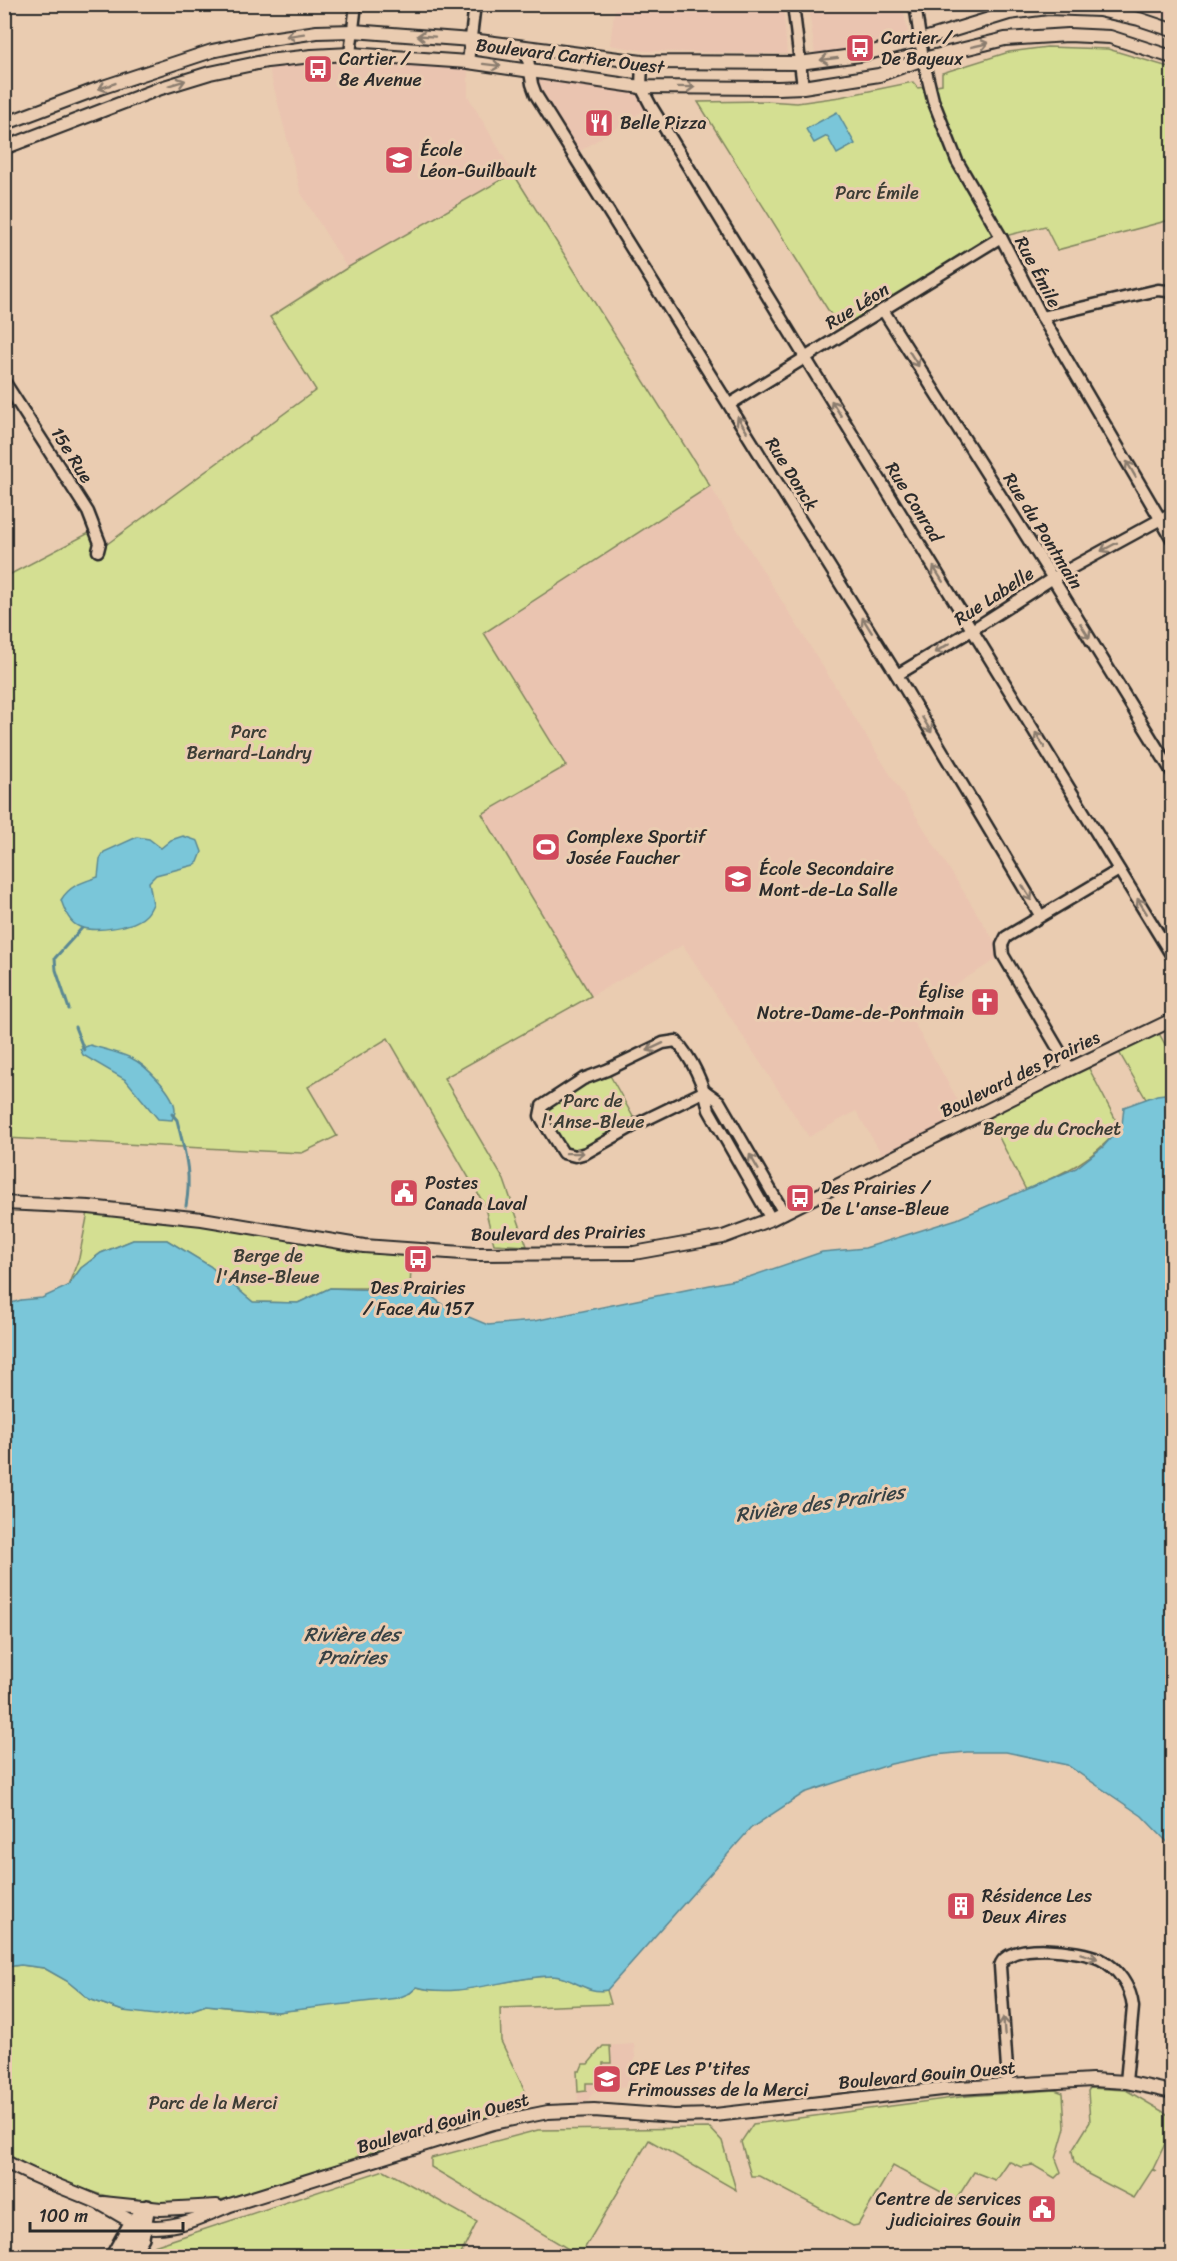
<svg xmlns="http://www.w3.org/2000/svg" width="1177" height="2261" font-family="Sriracha,sans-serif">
<rect width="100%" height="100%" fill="#eaccb1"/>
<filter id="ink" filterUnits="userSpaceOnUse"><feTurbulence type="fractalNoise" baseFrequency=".0167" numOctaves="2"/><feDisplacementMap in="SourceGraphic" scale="12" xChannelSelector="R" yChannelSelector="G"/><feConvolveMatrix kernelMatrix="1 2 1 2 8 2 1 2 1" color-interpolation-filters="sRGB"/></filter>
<g filter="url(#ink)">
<g fill="#eac4b0">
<polygon points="612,5 783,5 787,54 644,51 610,45 615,5"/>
<polygon points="827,5 902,5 908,32 854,48 815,54 809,9"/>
<polygon points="1113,5 1172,5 1172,19 1129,6"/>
<polygon points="312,56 468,62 468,96 513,173 347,268 301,193 267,61"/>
<polygon points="534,75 641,87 651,106 577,153 540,93"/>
<polygon points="710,486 1003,955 909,1014 969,1120 886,1161 856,1111 809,1137 683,945 591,996 482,814 566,766 484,633"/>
<polygon points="634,2044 637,2088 603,2087 594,2092 585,2103 578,2103 577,2071 580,2071 583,2064 588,2064 603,2046"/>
</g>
<g fill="#d4df92" stroke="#80855e" stroke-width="1.5">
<polygon points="1047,47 1108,49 1172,68 1172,227 1170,220 1057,250 1045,226 1001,237 843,334 698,102 766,101 797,103 840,97 913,82 918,88 942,84 942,73 1009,52"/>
<polygon points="513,173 710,486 484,633 566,766 482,814 591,996 444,1078 504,1180 527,1246 494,1244 484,1204 388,1038 308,1087 337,1136 302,1153 5,1138 5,577 89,533 99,550 316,390 270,317 347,268"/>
<polygon points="1156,1028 1172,1057 1172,1093 1146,1099 1116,1047"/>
<path d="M1085,1061L1120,1128C1090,1162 1066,1172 1026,1190L986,1112Z"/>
<polygon points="607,1070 637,1124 586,1153 563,1153 540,1116 542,1106"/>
<polygon points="89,1207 412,1249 410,1288 330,1288 298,1303 253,1302 210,1266 167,1240 133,1240 101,1253 81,1268 68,1286 79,1258"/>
<path d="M21,1965L44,1968L67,1981L89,1999L123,2011H189L206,2005L278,2012L410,1993L417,1987C456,1998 509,1977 550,1976C571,1975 586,1994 607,1990L611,2004L500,2008L501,2041L525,2091L527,2108L481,2120L386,2150L385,2148L356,2157V2159C314,2173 268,2192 224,2199C196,2204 166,2204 137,2202V2199H130L129,2201C84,2193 44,2176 5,2153V1967Z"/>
<polygon points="603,2046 610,2046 611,2063 603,2063 603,2073 598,2074 598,2083 586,2083 586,2091 578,2092 577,2071 580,2071 583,2064 588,2064"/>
<polygon points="1090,2088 1126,2090 1172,2117 1172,2129 1153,2169 1156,2171 1152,2170 1134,2198 1088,2174 1074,2162 1072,2151 1090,2122 1088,2091"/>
<polygon points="1055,2090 1063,2093 1065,2128 1056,2159 1061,2172 1055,2178 1033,2165 1021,2167 1008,2161 995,2180 974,2172 956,2200 893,2166 858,2225 853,2226 759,2176 751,2176 741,2142 753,2124 968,2096"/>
<polygon points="710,2128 722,2141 736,2190 649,2140 580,2256 431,2167 431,2158 538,2130"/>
<polygon points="384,2170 477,2222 460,2256 147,2256 154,2246"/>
</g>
<g fill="#7ac6d9" stroke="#5a8893" stroke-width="1.5">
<polygon points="837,112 855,144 837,154 827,136 814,143 806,129"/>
<path d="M183,836L198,841L202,852L198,862L194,865L156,875L149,882L153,904C151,908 149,913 145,916C134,927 95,933 80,927C69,923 65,911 61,900C70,885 83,882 98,877L100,859L104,852L137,837L149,839L161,848L171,840Z"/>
<path d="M90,1045C103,1049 118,1052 131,1058C144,1064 176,1094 175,1111C175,1114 173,1117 172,1120L158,1119L126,1080L83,1055L80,1049Z"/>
<path d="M1172,1093V1847L1142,1816L1067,1765L1006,1752H967L935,1755L891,1764L804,1793L751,1828L607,1990C586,1995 571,1975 550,1976C508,1977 458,1999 417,1987L410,1993L398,1998L277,2012L206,2005L189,2011L156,2015L123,2011L89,1999L67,1981L44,1968L21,1965L5,1967V1305L21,1300L42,1298L68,1286L81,1268L101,1253L133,1240H167L210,1266L253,1302L298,1303L330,1288L426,1292L447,1308L488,1325L534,1321L749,1277L822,1252L865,1248L957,1219L1076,1168L1103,1147L1122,1125L1124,1107L1157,1095Z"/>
</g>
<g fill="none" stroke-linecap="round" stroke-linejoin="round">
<g stroke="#5a8893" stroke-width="3">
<polyline points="69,1009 56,970 55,958 82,928"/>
<polyline points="75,1027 84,1050"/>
<path d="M172,1114L177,1120C185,1153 192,1172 186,1206"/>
</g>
<g stroke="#2b2b2b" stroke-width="15">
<g id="minor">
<polyline points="793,4 803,87"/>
<polyline points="915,4 923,59 933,100 957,161 1001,237 1042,317 1172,539"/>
<polyline points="526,47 532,84 536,95 897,675 1040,915"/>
<polyline points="350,54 356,4"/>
<polyline points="468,62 475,4"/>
<polyline points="642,62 641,87 651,106 1172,956"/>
<polyline points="883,310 1047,569 1172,772"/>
<polyline points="1042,317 1158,290 1168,291 1172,295"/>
<polyline points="4,381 88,512 100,543 98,551"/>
<polyline points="730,404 1001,237"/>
<polyline points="897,675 972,630 1053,578 1172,513"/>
<polyline points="1070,1069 1003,955 1002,945 1006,937 1119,870"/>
<path d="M705,1091L637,1124L586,1153L575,1156L563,1153L540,1116L542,1106L583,1079L607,1070L663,1043L676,1041C693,1060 704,1086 709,1110L771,1219"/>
<polyline points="705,1091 719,1101 784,1213"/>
<path d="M1008,2084L1000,1966C1007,1940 1081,1950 1100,1959C1118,1968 1131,1987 1133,2007L1126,2082"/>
</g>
</g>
<g stroke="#2b2b2b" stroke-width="16">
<g id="tertiary">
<polyline points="4,124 100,88 212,51 263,40 317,32 353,31 471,40 642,62 799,63 860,55 921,40 1009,13 1048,8 1099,10 1139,19 1172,30"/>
<polyline points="4,148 161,88 210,73 267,61 312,56 350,54 468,62 641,87 778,88 803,87 879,75 923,59 1005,39 1068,35 1110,37 1172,57"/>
<polyline points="4,1203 89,1207 202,1219 364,1246 476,1254 634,1253 723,1237 771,1219 1070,1069 1172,1020"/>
<path d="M4,2161C34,2178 65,2188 97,2202C116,2211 133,2227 155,2227C182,2227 206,2215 230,2205L493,2123L548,2112L594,2110L674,2116L715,2115L942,2089L1092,2080L1126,2082L1172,2092"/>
<polyline points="103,2203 161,2209 217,2206"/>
</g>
</g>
<g stroke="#2b2b2b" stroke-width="20">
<g id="secondary">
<polyline points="114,2256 129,2229 147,2208"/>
<polyline points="129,2256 141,2237 146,2211"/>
</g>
</g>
<use href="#minor" stroke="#eaccb1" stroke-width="10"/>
<use href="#tertiary" stroke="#eaccb1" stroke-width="12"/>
<use href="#secondary" stroke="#eaccb1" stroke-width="15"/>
</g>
<defs><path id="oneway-shaft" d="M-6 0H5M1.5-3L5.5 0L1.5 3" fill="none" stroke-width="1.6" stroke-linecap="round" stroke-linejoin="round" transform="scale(1.5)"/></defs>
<g stroke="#8a7c6e">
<use href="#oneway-shaft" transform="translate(295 35) rotate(171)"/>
<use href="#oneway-shaft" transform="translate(426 36) rotate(-176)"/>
<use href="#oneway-shaft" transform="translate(980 45) rotate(-13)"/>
<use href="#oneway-shaft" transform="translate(829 59) rotate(173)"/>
<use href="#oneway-shaft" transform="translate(492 65) rotate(7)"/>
<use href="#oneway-shaft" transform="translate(177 83) rotate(-17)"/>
<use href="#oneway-shaft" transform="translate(107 86) rotate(161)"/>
<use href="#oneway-shaft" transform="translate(686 87) rotate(1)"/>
<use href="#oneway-shaft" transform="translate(914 359) rotate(58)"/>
<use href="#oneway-shaft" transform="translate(836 408) rotate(-122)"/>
<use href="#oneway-shaft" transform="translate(742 424) rotate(-122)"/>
<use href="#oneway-shaft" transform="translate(1131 469) rotate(-120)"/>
<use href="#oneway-shaft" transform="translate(1109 547) rotate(152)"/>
<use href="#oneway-shaft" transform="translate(938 574) rotate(-122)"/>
<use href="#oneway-shaft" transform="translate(867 625) rotate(-122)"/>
<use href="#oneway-shaft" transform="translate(1085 631) rotate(58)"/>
<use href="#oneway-shaft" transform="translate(942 648) rotate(149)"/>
<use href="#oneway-shaft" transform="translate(927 725) rotate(59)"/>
<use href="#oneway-shaft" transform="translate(1040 740) rotate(-121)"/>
<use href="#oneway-shaft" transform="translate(1027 893) rotate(59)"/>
<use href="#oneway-shaft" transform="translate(1142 906) rotate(-122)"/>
<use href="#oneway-shaft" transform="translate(655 1047) rotate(155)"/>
<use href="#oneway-shaft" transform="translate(575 1153) rotate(-1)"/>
<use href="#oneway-shaft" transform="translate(754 1162) rotate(-120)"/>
<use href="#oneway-shaft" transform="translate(1089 1956) rotate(17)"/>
<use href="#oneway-shaft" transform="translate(1004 2026) rotate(-94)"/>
</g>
</g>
<defs>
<g id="bus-square" transform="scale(1.5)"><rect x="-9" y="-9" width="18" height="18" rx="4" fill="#d1495b" stroke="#eaccb1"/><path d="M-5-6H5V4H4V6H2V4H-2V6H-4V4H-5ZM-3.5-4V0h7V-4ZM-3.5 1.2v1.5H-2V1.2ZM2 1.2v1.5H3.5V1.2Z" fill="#fff"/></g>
<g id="restaurant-square" transform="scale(1.5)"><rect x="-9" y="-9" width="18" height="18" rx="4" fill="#d1495b" stroke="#eaccb1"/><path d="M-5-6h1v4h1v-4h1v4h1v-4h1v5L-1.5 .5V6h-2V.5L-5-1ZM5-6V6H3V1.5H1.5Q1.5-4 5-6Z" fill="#fff"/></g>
<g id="school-square" transform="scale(1.5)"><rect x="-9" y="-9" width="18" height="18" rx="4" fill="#d1495b" stroke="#eaccb1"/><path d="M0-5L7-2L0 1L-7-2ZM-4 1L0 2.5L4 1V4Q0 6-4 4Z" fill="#fff"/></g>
<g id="stadium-square" transform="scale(1.5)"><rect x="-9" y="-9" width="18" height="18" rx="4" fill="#d1495b" stroke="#eaccb1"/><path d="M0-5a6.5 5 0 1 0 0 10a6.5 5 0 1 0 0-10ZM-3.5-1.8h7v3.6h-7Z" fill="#fff"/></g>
<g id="church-square" transform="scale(1.5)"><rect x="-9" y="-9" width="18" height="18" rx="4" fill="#d1495b" stroke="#eaccb1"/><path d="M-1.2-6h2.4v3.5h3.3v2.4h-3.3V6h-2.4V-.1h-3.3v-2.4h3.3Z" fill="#fff"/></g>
<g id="civic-square" transform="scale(1.5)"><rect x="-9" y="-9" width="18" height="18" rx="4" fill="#d1495b" stroke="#eaccb1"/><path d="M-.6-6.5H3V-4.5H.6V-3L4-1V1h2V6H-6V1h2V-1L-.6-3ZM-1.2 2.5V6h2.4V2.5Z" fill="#fff"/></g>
<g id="building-square" transform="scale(1.5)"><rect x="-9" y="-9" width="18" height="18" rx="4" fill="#d1495b" stroke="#eaccb1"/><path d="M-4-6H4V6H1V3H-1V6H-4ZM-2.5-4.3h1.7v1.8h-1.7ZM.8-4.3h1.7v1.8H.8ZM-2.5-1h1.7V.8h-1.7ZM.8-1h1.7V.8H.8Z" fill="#fff"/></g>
</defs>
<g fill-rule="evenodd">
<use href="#bus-square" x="860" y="48"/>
<use href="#bus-square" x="318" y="69"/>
<use href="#restaurant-square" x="599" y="123"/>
<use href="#school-square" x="399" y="160"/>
<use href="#stadium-square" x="546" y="847"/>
<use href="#school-square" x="738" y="879"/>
<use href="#church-square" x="985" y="1002"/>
<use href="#civic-square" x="404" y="1193"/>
<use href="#bus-square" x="800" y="1198"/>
<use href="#bus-square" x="418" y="1259"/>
<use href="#building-square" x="961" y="1906"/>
<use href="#school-square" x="607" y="2079"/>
<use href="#civic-square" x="1042" y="2209"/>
</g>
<g text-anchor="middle" stroke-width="6" stroke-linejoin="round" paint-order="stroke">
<g font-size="18" fill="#2b2b2b" stroke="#eaccb1" text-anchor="start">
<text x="881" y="44">Cartier /<tspan x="881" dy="21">De Bayeux</tspan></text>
<text x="339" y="65">Cartier /<tspan x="339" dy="21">8e Avenue</tspan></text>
<text x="620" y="129">Belle Pizza</text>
<text x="420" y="156">École<tspan x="420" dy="21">Léon-Guilbault</tspan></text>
<text x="567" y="843">Complexe Sportif<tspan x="567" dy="21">Josée Faucher</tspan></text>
<text x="759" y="875">École Secondaire<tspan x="759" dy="21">Mont-de-La Salle</tspan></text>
<text x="964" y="998" text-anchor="end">Église<tspan x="964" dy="21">Notre-Dame-de-Pontmain</tspan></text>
<text x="425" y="1189">Postes<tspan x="425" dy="21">Canada Laval</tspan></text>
<text x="821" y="1194">Des Prairies /<tspan x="821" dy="21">De L'anse-Bleue</tspan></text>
<text x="418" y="1294" text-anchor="middle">Des Prairies<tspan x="418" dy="21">/ Face Au 157</tspan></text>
<text x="982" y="1902">Résidence Les<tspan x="982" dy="21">Deux Aires</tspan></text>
<text x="628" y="2075">CPE Les P'tites<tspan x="628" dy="21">Frimousses de la Merci</tspan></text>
<text x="1021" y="2205" text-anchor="end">Centre de services<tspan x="1021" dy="21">judiciaires Gouin</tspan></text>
</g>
<g font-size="18" fill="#2b2b2b" stroke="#eaccb1">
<text transform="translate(570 56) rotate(7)" y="6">Boulevard Cartier Ouest</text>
<text transform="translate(1038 272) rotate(62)" y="6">Rue Émile</text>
<text transform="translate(857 306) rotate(-32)" y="6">Rue Léon</text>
<text transform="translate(72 455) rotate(58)" y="6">15e Rue</text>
<text transform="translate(792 474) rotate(58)" y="6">Rue Donck</text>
<text transform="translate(914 502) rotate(58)" y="6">Rue Conrad</text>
<text transform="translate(1043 531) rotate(58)" y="6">Rue du Pontmain</text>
<text transform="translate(994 596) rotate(-33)" y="6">Rue Labelle</text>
<text transform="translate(1020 1074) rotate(-26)" y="6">Boulevard des Prairies</text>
<text transform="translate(558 1233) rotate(-1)" y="6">Boulevard des Prairies</text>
<text transform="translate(927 2075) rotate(-5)" y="6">Boulevard Gouin Ouest</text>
<text transform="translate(443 2123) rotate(-16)" y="6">Boulevard Gouin Ouest</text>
</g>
<g font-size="18" fill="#3c3d35" stroke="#eaccb1">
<text x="877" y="199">Parc Émile</text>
<text x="249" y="738">Parc<tspan x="249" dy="21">Bernard-Landry</tspan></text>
<text x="593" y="1107">Parc de<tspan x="593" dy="21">l'Anse-Bleue</tspan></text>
<text x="1052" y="1135">Berge du Crochet</text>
<text x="268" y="1262">Berge de<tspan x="268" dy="21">l'Anse-Bleue</tspan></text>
<text x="213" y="2109">Parc de la Merci</text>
</g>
<g font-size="20" font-style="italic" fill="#374245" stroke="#eaccb1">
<text transform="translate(820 1503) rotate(-8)" y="7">Rivière des Prairies</text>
<text x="352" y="1641">Rivière des<tspan x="352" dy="23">Prairies</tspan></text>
</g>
</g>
<rect width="1177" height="2261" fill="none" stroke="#eaccb1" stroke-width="24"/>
<rect x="12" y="12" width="1153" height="2237" fill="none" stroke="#2b2b2b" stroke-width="2" filter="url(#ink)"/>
<path d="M30 2222v9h153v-9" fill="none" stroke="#2b2b2b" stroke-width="3"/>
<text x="39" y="2222" font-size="18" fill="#2b2b2b" stroke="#eaccb1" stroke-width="4.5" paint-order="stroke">100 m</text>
</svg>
